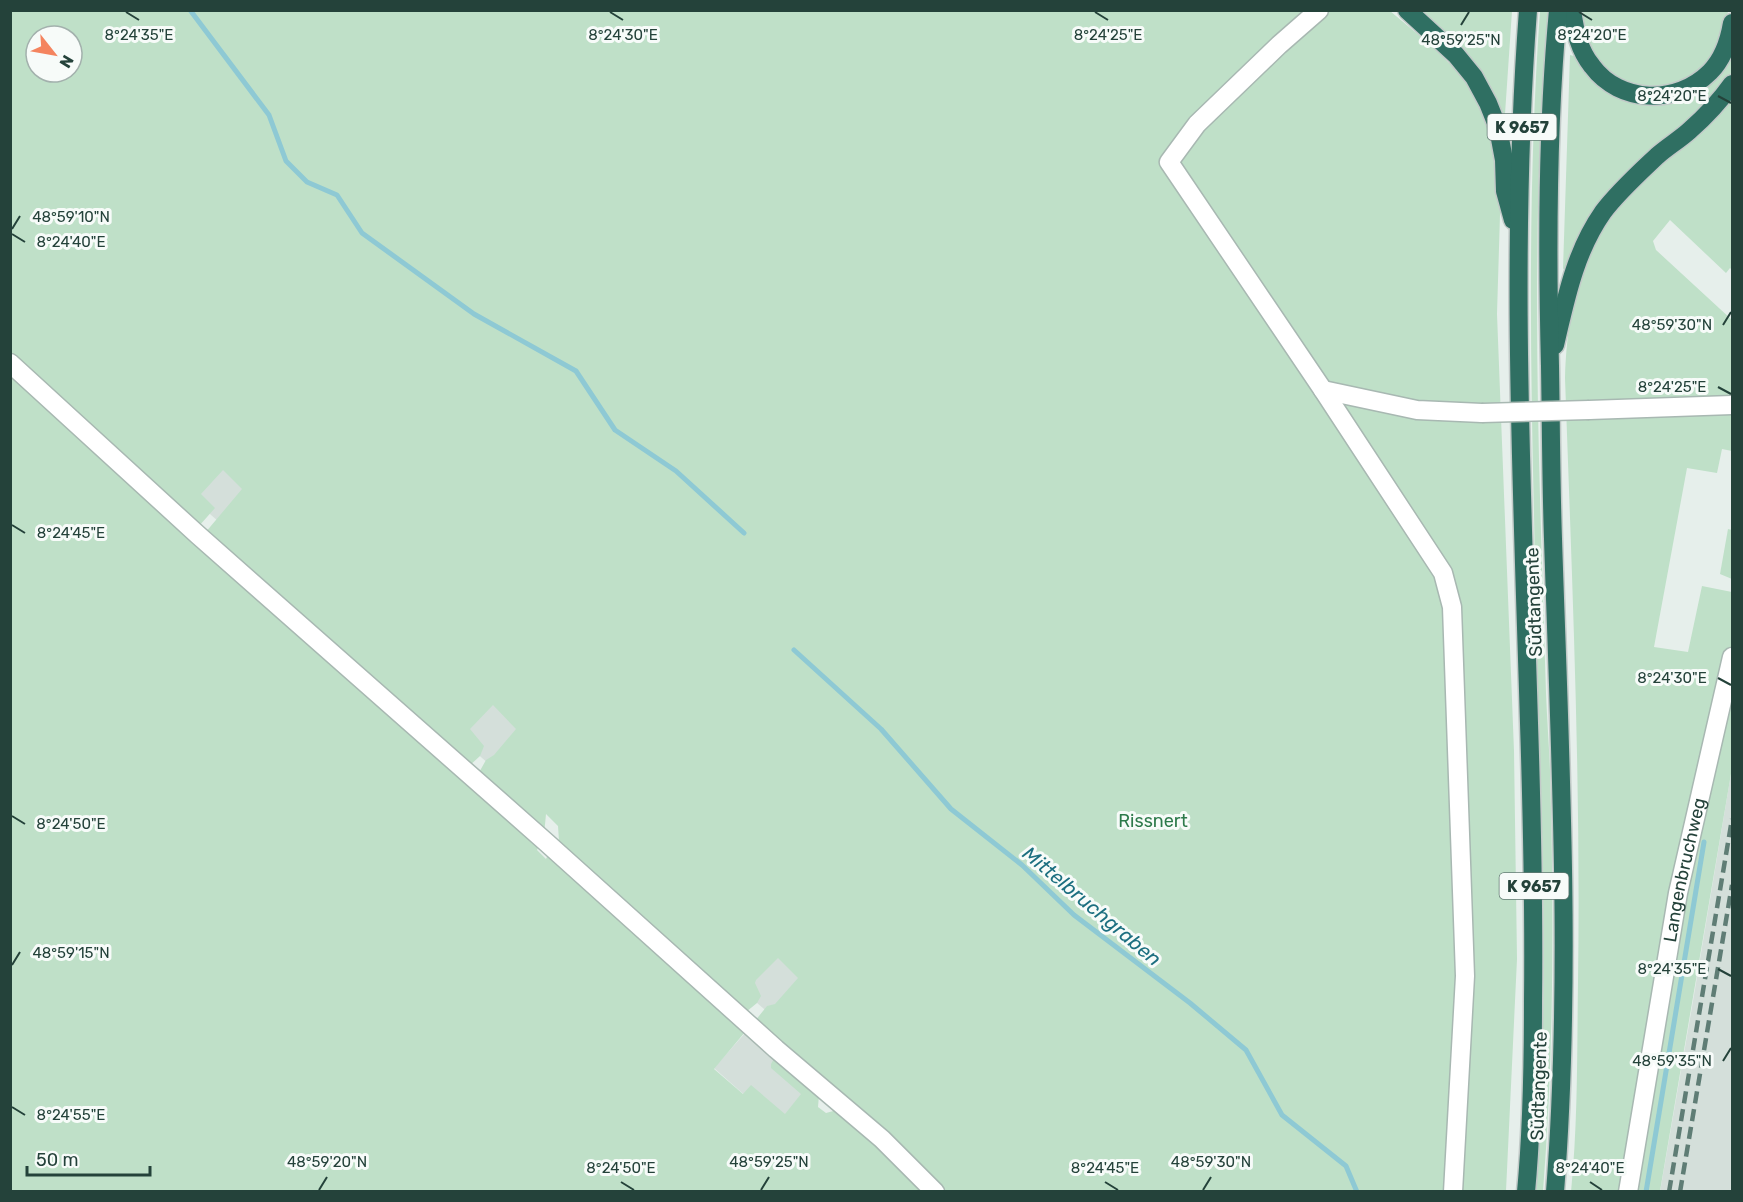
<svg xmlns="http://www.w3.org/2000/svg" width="1743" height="1202" font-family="Rubik,sans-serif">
<rect width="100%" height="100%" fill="#e6efeb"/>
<g fill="#d4dfda">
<polygon points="223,437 270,478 226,528 179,487"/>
<polygon points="494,679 541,720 497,771 450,730"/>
<polygon points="1732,768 1732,1191 1660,1192 1692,1007"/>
<polygon points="777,932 824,973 780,1023 733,982"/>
<polygon points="746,1032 817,1095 785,1131 714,1068"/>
</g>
<g fill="#bfe0c8" fill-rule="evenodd">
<path d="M1548,10C1529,237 1539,466 1546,693C1547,719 1549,744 1550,770C1554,910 1554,1052 1543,1191L1535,1192C1551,996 1541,799 1535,604C1534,574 1535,545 1534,515C1530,346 1528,179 1540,11Z"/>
<path d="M11,11H1390L1432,46L1466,80L1489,128L1501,182L1497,314L1514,751L1517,959L1506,1191H940L755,1021L767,1006L775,1004L798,978L778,958L756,980L755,983L761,996L757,1003L746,1012L563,851L559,841L558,826L546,814L544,835L477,776L486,760L494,755L516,729L493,705L470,729L484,746L480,756L468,767L205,533L242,489L223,470L201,494L215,508L199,526L11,358ZM36,36H72V72H36Z"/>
<path d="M1419,11H1512L1505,114L1502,113C1481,65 1458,43 1419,11Z"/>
<path d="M1577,11H1728C1722,76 1651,116 1602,64C1598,60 1592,56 1589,51C1583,40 1581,23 1577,11Z"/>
<path d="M1732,49V71L1728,79L1699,110L1566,268L1563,269L1570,55L1574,56C1592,91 1618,93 1652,102Z"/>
<path d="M1732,100V270L1730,268L1726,273L1670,220L1653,241L1656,250L1732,320V451L1722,449L1717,473L1687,468L1654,647L1688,652L1702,586L1732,592L1731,643L1732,645V768L1660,1191L1571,1192C1578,1122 1577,1052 1578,982C1581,781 1572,579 1565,378C1568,279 1594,223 1667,158C1689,138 1714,123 1732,100Z"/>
<polygon points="11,369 540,843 537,850 546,859 550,851 745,1032 714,1069 743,1094 751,1085 785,1114 801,1094 771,1068 771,1064 775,1057 819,1095 818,1107 826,1113 837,1110 927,1191 11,1192"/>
<polygon points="1728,529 1732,530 1732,579 1720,574"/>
</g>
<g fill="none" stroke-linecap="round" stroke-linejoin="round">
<g stroke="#8ec9d4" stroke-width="5">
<polyline points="190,10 269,115 286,161 307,182 337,195 362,233 474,314 576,371 615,430 676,471 744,533"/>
<polyline points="794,650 881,729 951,809 1022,865 1074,915 1190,1003 1246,1050 1282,1115 1346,1166 1357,1192"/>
<polyline points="1646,1192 1704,842"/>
</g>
<g stroke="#a8b8b2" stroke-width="21">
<g id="minor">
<polyline points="1319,10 1279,45 1197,124 1169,162 1323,390 1443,573 1452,607 1465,976 1453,1192"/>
<polyline points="10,363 198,535 547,843 776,1049 882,1139 935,1192"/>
<polyline points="1323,390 1417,410 1482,413"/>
<polyline points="1589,410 1732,405"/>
<path id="s1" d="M1628,1192L1678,893L1732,657"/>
</g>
</g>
<g stroke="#c2cac8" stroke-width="21">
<g id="highway">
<polyline points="1407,10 1456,55 1474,77 1488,103 1498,128 1504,160 1505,191 1513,220"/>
<path d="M1572,10C1575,31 1579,50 1592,66C1620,104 1677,105 1710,72C1723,59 1729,41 1732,23"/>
<path d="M1555,345C1566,298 1575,252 1603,212C1618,192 1638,174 1657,156C1667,147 1679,140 1689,131C1705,117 1720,101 1732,84"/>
<path d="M1526,1192C1532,1129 1533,1065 1533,1002C1534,909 1532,816 1529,723C1522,485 1510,248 1528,10"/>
<path d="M1555,1192C1572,975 1560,756 1553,539C1551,481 1551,424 1550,366C1547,248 1547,129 1558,10"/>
</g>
</g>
<use href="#minor" stroke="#fff" stroke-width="18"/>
<use href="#highway" stroke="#2f6f62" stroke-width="18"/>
<g stroke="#5f7d75" stroke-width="4.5" stroke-dasharray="12 6" stroke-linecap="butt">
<polyline points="1669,1192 1732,819"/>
<polyline points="1680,1192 1732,885"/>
</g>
<g stroke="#a8b8b2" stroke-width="21" stroke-linecap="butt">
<polyline id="minor-bridge" points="1482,413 1589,410"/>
</g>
<use href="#minor-bridge" stroke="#fff" stroke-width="18"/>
</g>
<path fill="none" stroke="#24423a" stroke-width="2" d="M126,12L139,20M610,12L623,20M1095,12L1108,20M1579,12L1592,20M1461,25L1469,12M1718,96L1731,103M12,229L20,216M12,234L25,242M1723,325L1731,312M1718,387L1731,394M12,525L25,533M1718,678L1731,685M12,816L25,824M12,965L20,952M1718,969L1731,976M1723,1061L1731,1048M12,1107L25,1115M621,1182L634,1190M1105,1182L1118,1190M1590,1182L1602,1190M319,1190L327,1177M761,1190L769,1177M1203,1190L1211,1177"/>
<g text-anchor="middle" stroke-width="6" stroke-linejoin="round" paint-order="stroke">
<g fill="#f7fbf9" stroke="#637a73" stroke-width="1.5">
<rect x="1487.5" y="114" width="69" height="26" rx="4.5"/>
<rect x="1499.5" y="873" width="69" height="26" rx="4.5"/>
</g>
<g font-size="16" font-weight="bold" fill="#24423a">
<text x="1522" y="133">K 9657</text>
<text x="1534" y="892">K 9657</text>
</g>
<g font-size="18" fill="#24423a" stroke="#f7fbf9">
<text transform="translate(1534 602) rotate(-92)" y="6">Südtangente</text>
<text dy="6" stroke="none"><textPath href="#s1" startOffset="327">Langenbruchweg</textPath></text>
<text transform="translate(1539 1086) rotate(-88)" y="6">Südtangente</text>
</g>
<g font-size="18" fill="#2d7a4b" stroke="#f7fbf9">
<text x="1153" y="827">Rissnert</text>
</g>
<g font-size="20" font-style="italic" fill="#1c6f80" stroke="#f7fbf9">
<text transform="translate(1092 906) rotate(40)" y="7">Mittelbruchgraben</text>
</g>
</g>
<g font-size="15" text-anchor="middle" fill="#24423a" stroke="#f7fbf9" stroke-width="6" stroke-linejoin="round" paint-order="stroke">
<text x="139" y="40">8°24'35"E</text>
<text x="623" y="40">8°24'30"E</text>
<text x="1108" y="40">8°24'25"E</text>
<text x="1592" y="40">8°24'20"E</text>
<text x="1461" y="45">48°59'25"N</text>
<text x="1672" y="101">8°24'20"E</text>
<text x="71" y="222">48°59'10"N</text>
<text x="71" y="247">8°24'40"E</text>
<text x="1672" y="330">48°59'30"N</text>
<text x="1672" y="392">8°24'25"E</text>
<text x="71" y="538">8°24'45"E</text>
<text x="1672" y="683">8°24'30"E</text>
<text x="71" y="829">8°24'50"E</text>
<text x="71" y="958">48°59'15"N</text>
<text x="1672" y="974">8°24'35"E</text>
<text x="1672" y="1066">48°59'35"N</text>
<text x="71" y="1120">8°24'55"E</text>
<text x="327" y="1167">48°59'20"N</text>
<text x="769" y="1167">48°59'25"N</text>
<text x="1211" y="1167">48°59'30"N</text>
<text x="621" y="1173">8°24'50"E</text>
<text x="1105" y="1173">8°24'45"E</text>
<text x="1590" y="1173">8°24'40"E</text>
</g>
<rect width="1743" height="1202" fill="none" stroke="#24423a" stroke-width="24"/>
<g transform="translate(54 54) rotate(121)"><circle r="28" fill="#f7fbf9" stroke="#a3b1ad" stroke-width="1.5"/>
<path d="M0-4.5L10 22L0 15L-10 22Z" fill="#f4845f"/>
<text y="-9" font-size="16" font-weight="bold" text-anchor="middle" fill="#24423a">N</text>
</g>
<path d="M27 1166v9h123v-9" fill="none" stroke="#24423a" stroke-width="3"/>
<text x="36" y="1166" font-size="18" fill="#24423a" stroke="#f7fbf9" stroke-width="4.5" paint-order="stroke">50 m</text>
</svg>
